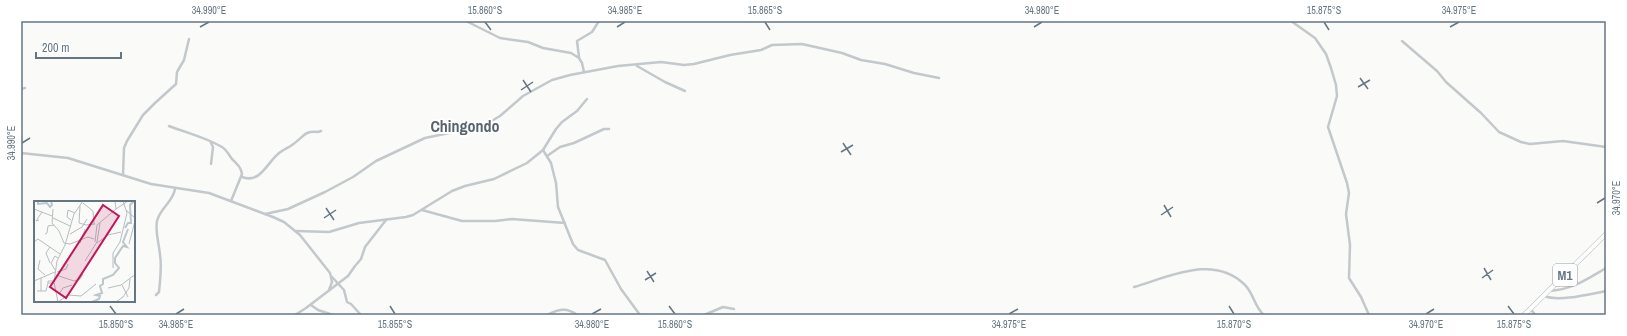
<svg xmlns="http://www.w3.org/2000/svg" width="1627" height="336" font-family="'Archivo Narrow',sans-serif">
<rect width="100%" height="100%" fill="#fafaf8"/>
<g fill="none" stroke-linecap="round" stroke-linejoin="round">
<g stroke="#b4b9bd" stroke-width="5">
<polyline id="trunk" points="1524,315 1606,234"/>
</g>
<g stroke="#c3c8cc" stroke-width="2.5">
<polyline points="466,21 500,38 528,42 543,48 571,53 579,58 582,63 584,72"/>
<polyline points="1291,21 1315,38 1326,54 1331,68 1336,85 1337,96 1328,127 1347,183 1349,193 1346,214 1350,245 1349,278 1361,297 1369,315"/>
<polyline points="1402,41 1437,71 1446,82 1481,113 1499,132 1521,142 1530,144 1563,141 1606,147"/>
<polyline points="579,57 577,41 592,32 599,21"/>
<polyline points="637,66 665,82 685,91"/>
<polyline points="21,89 25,88"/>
<path d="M169,126C187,133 205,137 222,147C226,149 229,155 232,159C237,164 241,167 242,174L231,201"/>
<polyline points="543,150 551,163 556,183 558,207 573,244 578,250 605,260 621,289 640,315"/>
<polyline points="21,153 68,158 151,184 209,193 273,217 284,222 300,235 330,273 332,282 329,290"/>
<polyline points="547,156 560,147 574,143 604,129 609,129"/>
<polyline points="211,164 213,147 211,143"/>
<polyline points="123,175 124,148 127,141 143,115 155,103 176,84 177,72 184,60 189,39"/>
<path d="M242,177C260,184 267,163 278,154C282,150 288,148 292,145C303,138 304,130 318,132L321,131"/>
<polyline points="422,210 462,221 495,221 512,219 565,223"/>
<polyline points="265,214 288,209 325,192 353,177 376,161 425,138 483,126 500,116 523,96 552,80 570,75 618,66 661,62 684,65 694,64 730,55 761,50 772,45 802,44 842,53 861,60 885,64 914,73 939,78"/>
<polyline points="297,231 329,232 359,223 406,217 413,215 452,191 465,186 494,179 527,163 543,150 556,129 562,122 577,111 587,99"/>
<polyline points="332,277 344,290 347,302 351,304 361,315"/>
<path d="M1134,287C1169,277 1213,254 1244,284C1254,293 1254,307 1264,315"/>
<path d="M1549,291C1572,290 1587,279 1606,268"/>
<path d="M156,295L159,292C160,282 162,265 160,255C159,243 155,232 157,221C160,208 173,202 175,189"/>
<path d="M1544,296C1560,302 1590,294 1606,291"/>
<polyline points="311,305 318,310 333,315"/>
<polyline points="1531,309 1535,315"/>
<polyline points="295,315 306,308 348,276 355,266 361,259 365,247 386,220"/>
<path d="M547,315C558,309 567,307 577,315"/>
<polyline points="704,315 723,307 734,309"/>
</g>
<use href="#trunk" stroke="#fff" stroke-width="4"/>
</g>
<path fill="none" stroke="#657683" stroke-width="1.5" d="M485,22L491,30M765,22L770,30M1324,22L1329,30M200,27L209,22M617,27L625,22M1034,27L1042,22M1450,27L1459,22M1360,78L1368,89M523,80L531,92M1358,87L1370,80M521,90L533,82M22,143L30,138M843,143L851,155M841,152L853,145M1597,203L1605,198M1164,205L1171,217M326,208L334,220M1161,215L1173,207M324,218L336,210M1484,268L1491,280M647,271L654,282M1482,278L1493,270M645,280L656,273M110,306L116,314M390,306L395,314M669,306L675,314M1229,306L1234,314M1508,306L1514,314M176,314L184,309M592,314L601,309M1009,314L1018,309M1426,314L1434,309"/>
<g text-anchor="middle" stroke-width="4" stroke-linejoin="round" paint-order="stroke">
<rect fill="#fff" stroke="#939fa8" stroke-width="1" x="1553" y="264" width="24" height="22" rx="3"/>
<g font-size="13" font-weight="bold" fill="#657683">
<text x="1565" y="280">M1</text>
</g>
<g font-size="16" font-weight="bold" fill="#57646e" stroke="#fff">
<text x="465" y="132">Chingondo</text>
</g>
</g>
<g transform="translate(34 201)">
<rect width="101" height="101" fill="#fafaf8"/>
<path fill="none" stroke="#bbc7cb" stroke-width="2" d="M4,0V3L13,2L16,6L18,4L17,0M91,27L94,22H97L96,4L100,0M58,101L65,98L66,95L62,94L68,92L66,85L69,83V78L79,74L85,67L81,62V57L89,45L93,46L89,41L94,28"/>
<path fill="none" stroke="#b5bdc2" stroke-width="1" d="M49,2L59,10L60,23M46,5L45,22L52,24L61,23M0,8L18,15M19,8L18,22L25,30L30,42L36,43L54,36L60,38M82,8L94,0M92,9L101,17M19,17L36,25M5,19L2,20L8,11M37,19L33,16L34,9L41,12M11,33L13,32L14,25L20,24M36,33L48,26L53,18M0,41L4,38L26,53M61,41L63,24L82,8L81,0M46,42L51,28M63,42L74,34L87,31M95,43L101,20M16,46L12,52L16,62M6,59L4,68L11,74M51,60L63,41L66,22M79,67V52L86,41L93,12L89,0M21,69L17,62L21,55L24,57M23,71L32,68L34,63M22,74L40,80L46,78L49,73M7,77V90M0,80L21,71M20,82H14V80H20M88,84L94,96M74,87L87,84L95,78M3,90H12L14,82M25,93L29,87L38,84M24,101L34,94L47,95L62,83M24,101L20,81L23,60L31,44L40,13L49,0M77,101H82L89,96L95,87L96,77L101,74"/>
<path fill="#c2185b" fill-opacity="0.15" stroke="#c2185b" stroke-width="2" d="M69,4L85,15L32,97L16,86Z"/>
<rect width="101" height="101" fill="none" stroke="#657683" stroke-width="2"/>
</g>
<rect width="1627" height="336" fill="none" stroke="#ffffff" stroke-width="44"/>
<path d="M36 52v6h85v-6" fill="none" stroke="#657683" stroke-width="2"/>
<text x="42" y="52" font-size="12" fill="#657683" stroke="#ffffff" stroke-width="3" paint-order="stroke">200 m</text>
<rect x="22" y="22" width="1583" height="292" fill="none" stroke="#657683" stroke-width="1.5"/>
<g font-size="10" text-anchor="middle" fill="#657683">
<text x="209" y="14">34.990°E</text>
<text x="485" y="14">15.860°S</text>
<text x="625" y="14">34.985°E</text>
<text x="765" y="14">15.865°S</text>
<text x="1042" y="14">34.980°E</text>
<text x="1324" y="14">15.875°S</text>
<text x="1459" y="14">34.975°E</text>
<text transform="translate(11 143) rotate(-90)" y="4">34.990°E</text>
<text transform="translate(1616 198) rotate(-90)" y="4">34.970°E</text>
<text x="116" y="328">15.850°S</text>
<text x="176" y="328">34.985°E</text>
<text x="395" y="328">15.855°S</text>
<text x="592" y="328">34.980°E</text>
<text x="675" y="328">15.860°S</text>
<text x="1009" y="328">34.975°E</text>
<text x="1234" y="328">15.870°S</text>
<text x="1426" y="328">34.970°E</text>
<text x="1514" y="328">15.875°S</text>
</g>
</svg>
